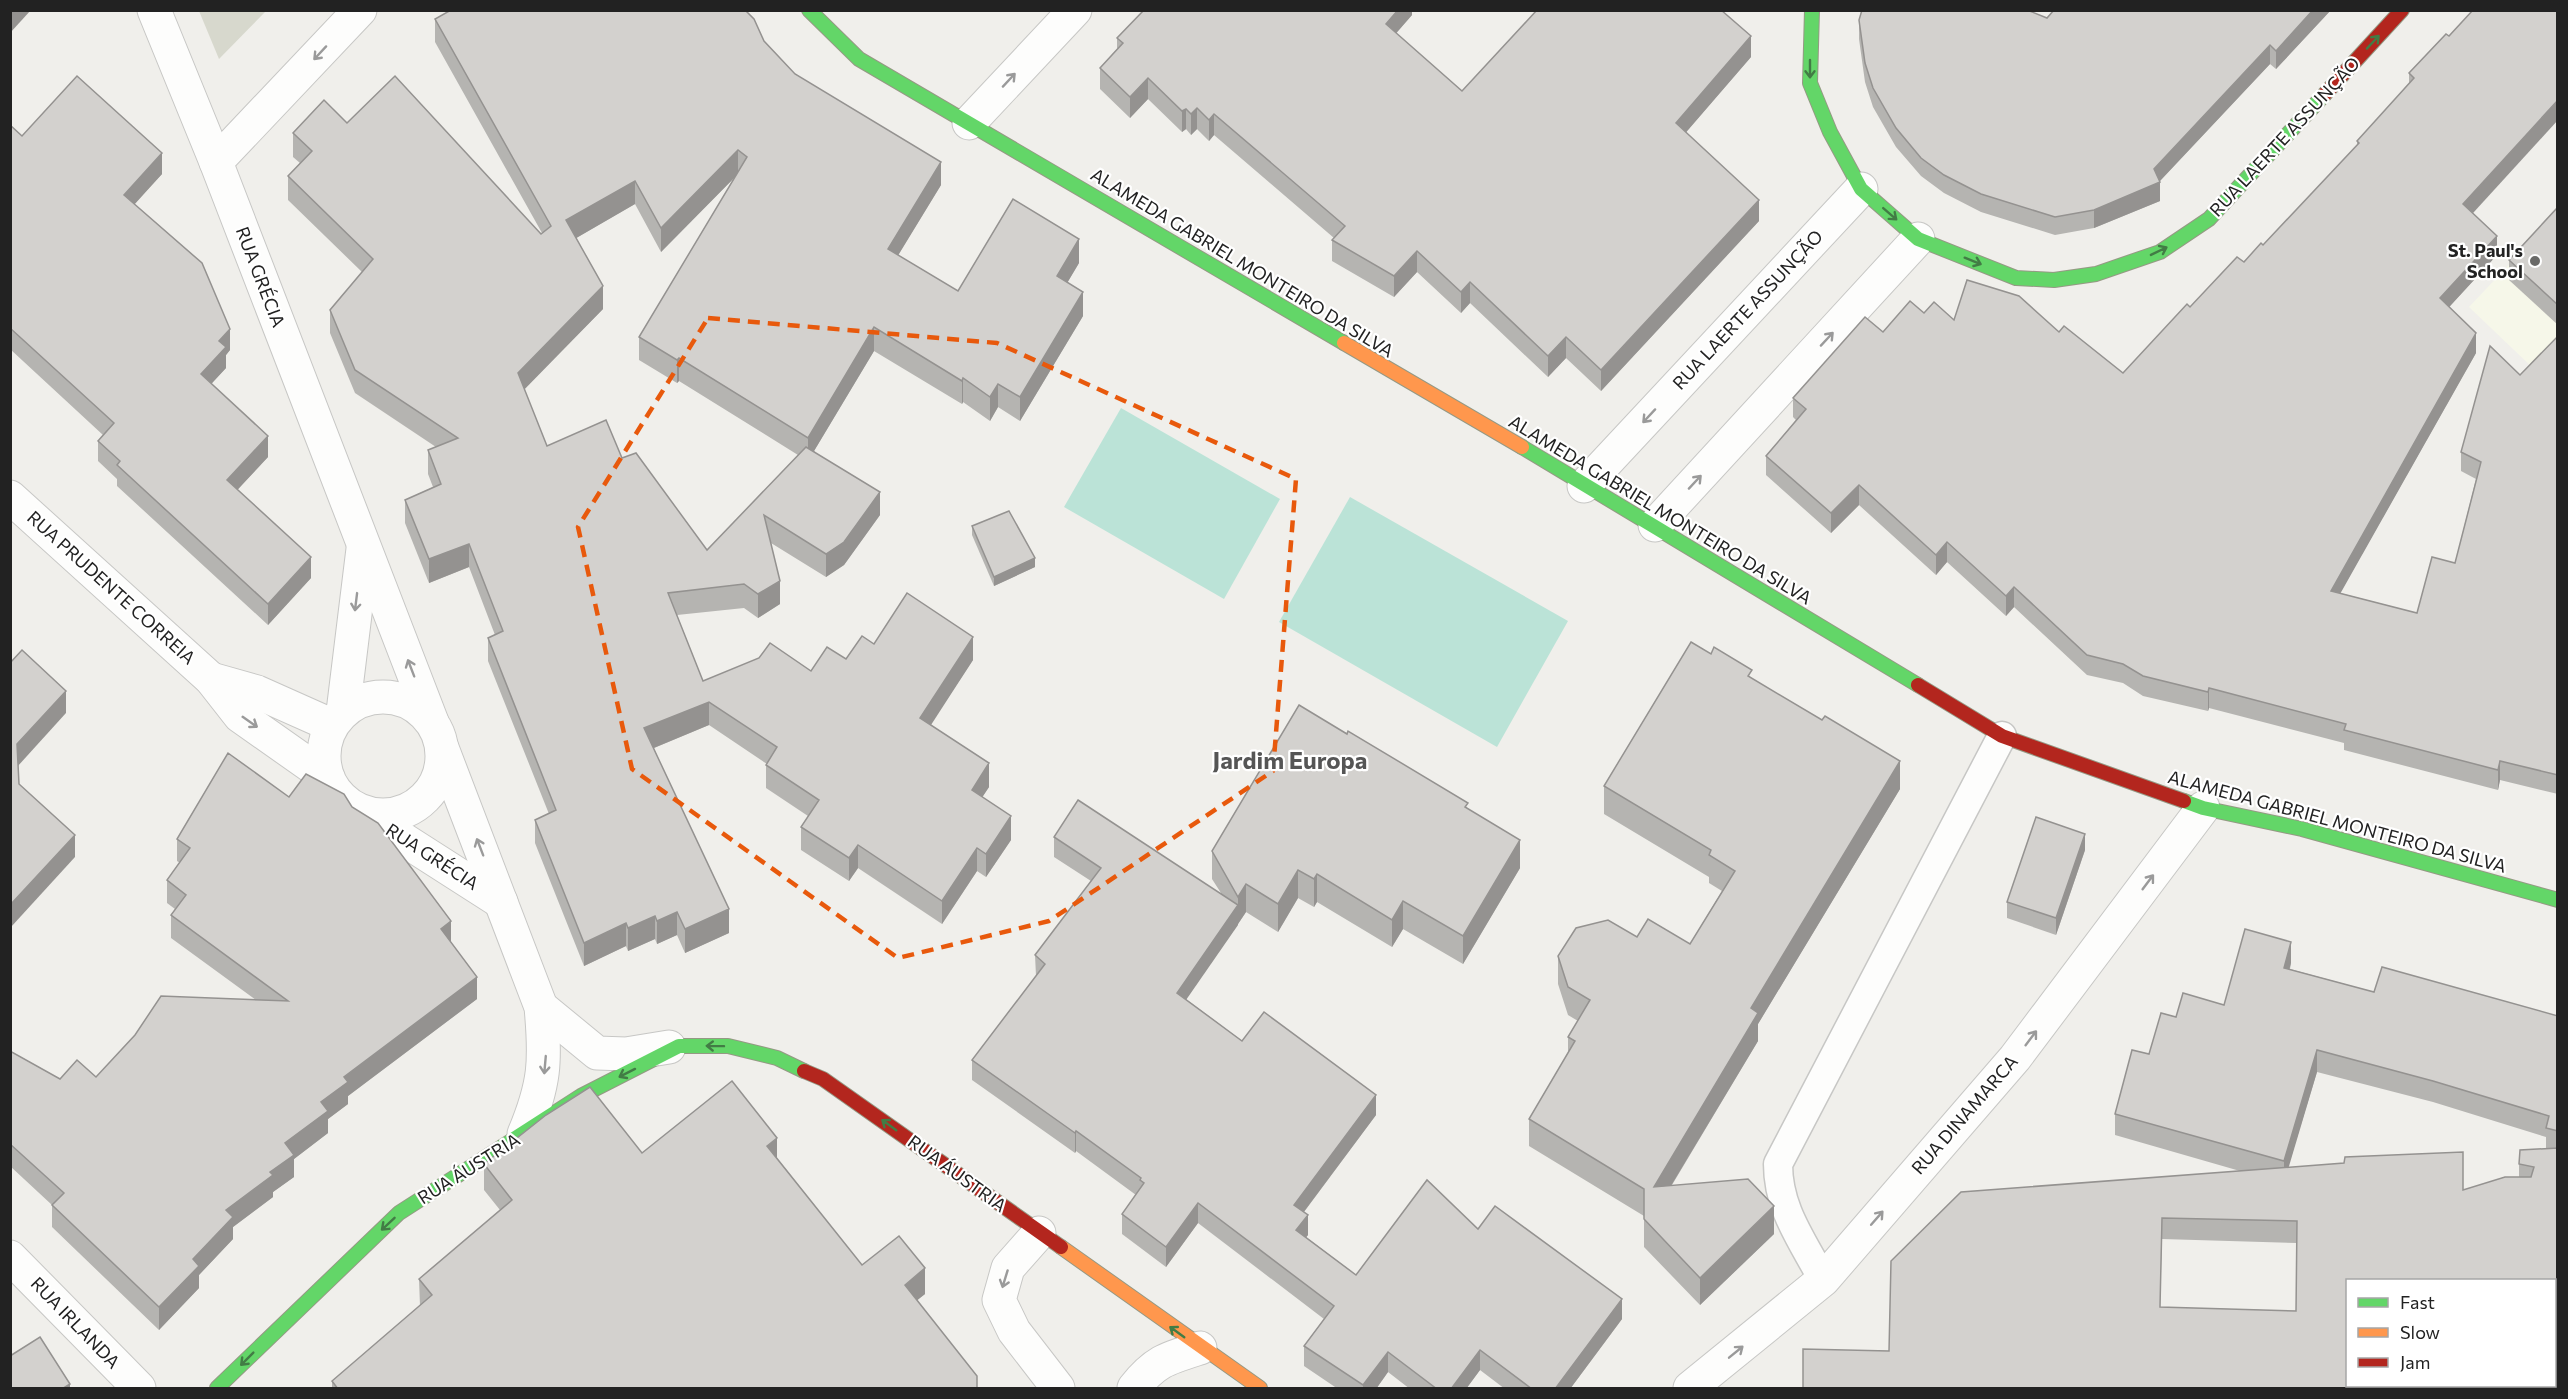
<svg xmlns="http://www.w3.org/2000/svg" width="2568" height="1399" font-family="Commissioner,sans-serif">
<rect width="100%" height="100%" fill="#f0efeb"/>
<polygon fill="#f6f7e9" points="2557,214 2557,391 2469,307"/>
<polygon fill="#d7d8cd" points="199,11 266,11 219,59"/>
<g fill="#bbe3d7">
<polygon points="1121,408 1280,499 1224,599 1064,507"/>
<polygon points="1350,497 1568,621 1497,747 1279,622"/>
</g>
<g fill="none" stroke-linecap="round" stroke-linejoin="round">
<g stroke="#c7c7c5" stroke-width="31">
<path id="lane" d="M1823,1280C1803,1241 1778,1210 1778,1164L2002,736"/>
</g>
<g stroke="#c7c7c5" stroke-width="35">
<g id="street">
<polyline points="154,10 216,162 432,722"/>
<polyline points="969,123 1075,10"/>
<polyline points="216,162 360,10"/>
<polyline points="1584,486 1861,189"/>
<polyline points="10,497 211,679 240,716 328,778"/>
<polyline points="1655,525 1918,239"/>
<polyline points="211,679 257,692 331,725"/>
<circle cx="383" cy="756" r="59"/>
<polyline points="343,712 363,549"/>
<path d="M442,748L541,1007C546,1061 545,1084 524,1134"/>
<polyline points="362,813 501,902"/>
<polyline points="541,1007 597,1053 626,1054 669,1047"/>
<polyline points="1039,1233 1008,1268 999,1300 1014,1331 1058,1388"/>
<polyline points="10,1257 139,1388"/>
<path d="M1134,1388C1155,1361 1168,1358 1200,1348"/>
<polyline points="1690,1388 1823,1280 2015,1058 2203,808"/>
</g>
</g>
<g stroke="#959984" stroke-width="16">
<g id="fast">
<polyline points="809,10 859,59 1344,343"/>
<polyline points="1812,10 1810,83 1830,132 1861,189 1918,239 2016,278 2054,280 2096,274 2160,252 2209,219 2324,95"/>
<polyline points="1522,447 1918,685"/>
<polyline points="2184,801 2203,808 2302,829 2558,900"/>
<polyline points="217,1388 399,1213 581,1096 679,1046 728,1046 777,1058 804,1071"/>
</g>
</g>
<g stroke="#959984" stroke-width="16">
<g id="slow">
<polyline points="1344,343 1522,447"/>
<polyline points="1061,1247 1260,1388"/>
</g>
</g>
<g stroke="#959984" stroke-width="16">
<g id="jam">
<polyline points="2324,95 2402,10"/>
<polyline points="1918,685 2002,736 2184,801"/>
<polyline points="804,1071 823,1079 1061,1247"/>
</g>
</g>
<use href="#lane" stroke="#fdfdfc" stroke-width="28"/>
<use href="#street" stroke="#fdfdfc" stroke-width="33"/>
<use href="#fast" stroke="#63d668" stroke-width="14"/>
<use href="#slow" stroke="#ff974d" stroke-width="14"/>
<use href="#jam" stroke="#b3261e" stroke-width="14"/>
</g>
<g fill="#b5b4b1" fill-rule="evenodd">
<polygon points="1412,10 1412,15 1396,33 1462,91 1751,57 1686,132 1759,221 1601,391 1566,358 1548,377 1470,303 1461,313 1417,272 1394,297 1332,261 1332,240 1334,238 1214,135 1209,141 1197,129 1191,135 1186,129 1182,132 1148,99 1130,118 1100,89 1100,68 1117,49 1117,38"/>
<polygon points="2331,10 2276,69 2270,64 2160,181 2160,201 2094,228 2055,235 1981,212 1944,193 1921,176 1896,147 1873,107 1865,82 1859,39 1859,20 2047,18"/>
<path d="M435,19L764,41L795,74L941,185L898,255L958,291L1079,263L1067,283L1083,316L1020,421L998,407L990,421L963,402L962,404L874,351L814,451L880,515L844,565L826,577L771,543L780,604L758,618L744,608L677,615L703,681L811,671L846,659L874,644L973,660L930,725L989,787L982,797L1011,840L986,877L977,871L942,924L858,868L849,881L801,850V827L808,816L766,788V765L767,764L709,725L654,748L729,933L685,953L677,935L657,944L655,939L628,951L626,946L584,966L535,843V820L549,814L488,661V638L495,635L469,567L429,583L405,523V500L433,487L428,474V450L436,447L355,393L330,333V310L362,272L288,200V176L300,163L293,157V133L347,123L541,234L542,233L435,42ZM736,176L639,337V360L677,383L679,381L798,455L707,550L622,458L547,446L524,389L603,309L576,238L635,204L661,252Z"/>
<polygon points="2446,34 2473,213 2497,255 2449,307 2476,353 2340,593 2417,613 2455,563 2476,479 2461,471 2461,452 2520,375 2558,336 2558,794 2500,780 2498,790 2344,750 2344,743 2209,708 2208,711 2143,696 2123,683 2087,675 2014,607 2006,616 1947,562 1936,575 1859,505 1831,533 1766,475 1766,456 1796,420 1793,417 1793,398 1883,332 1924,313 1954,320 2059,332 2123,373 2190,307 2263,245 2357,145 2357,141 2409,84 2409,73"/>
<polygon points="10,125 22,136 162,174 134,204 230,350 226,355 226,368 211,384 268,457 237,490 311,578 268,625 117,486 117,479 98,461 98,441 103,435 10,349"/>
<polygon points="2558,207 2558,325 2509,280 2509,260"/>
<polygon points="972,526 1035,567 994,586 972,535"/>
<polygon points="1752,679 1900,789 1758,1024 1758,1041 1672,1185 1774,1234 1700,1305 1644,1247 1644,1216 1529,1146 1529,1119 1568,1053 1568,1037 1578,1021 1568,1015 1558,984 1558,956 1637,937 1690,944 1722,891 1709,883 1709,877 1604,814 1604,786"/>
<polygon points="289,797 352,807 451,943 477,999 348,1096 348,1104 328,1119 328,1133 294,1159 294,1177 273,1192 273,1197 233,1227 233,1239 199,1275 199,1288 159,1330 52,1227 52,1205 10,1166 10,1051 60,1079 96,1077 256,1000 171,938 171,915 175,909 167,903 167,880 180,863 177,861 177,839"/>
<polygon points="1468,809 1520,868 1463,964 1403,929 1392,947 1317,902 1314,907 1298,898 1278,932 1246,912 1238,924 1186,999 1242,1041 1376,1115 1304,1212 1308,1235 1306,1237 1356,1275 1478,1229 1622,1319 1570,1389 1505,1389 1480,1370 1466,1389 1410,1389 1388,1372 1376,1389 1338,1389 1304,1366 1304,1346 1324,1319 1198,1223 1166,1267 1122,1234 1122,1214 1136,1195 1076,1151 1075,1153 972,1080 972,1060 1036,976 1035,955 1091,881 1054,857 1054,837 1221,893 1212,879 1212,851"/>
<polygon points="2085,850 2056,935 2007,918 2007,902"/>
<path d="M2291,963L2290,969L2374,992L2558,1016V1389L1889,1351L2240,1171L2115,1135V1114L2149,1054L2176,1017L2224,1005ZM2317,1072L2433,1102L2546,1137V1148L2519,1164V1177L2463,1190L2288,1167ZM2162,1239L2297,1243L2296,1311L2160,1307Z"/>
<polygon points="642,1153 777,1158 862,1265 925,1294 917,1300 977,1389 332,1389 332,1381 420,1306 419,1279 500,1210 484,1190 484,1164"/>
</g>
<g fill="#949290">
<polygon points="12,10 31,10 10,33 10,12"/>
<polygon points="1398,10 1412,10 1412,15 1386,45 1386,24"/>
<polygon points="2313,10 2331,10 2276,69 2276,51"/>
<polygon points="1751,36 1751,57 1676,144 1676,123"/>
<polygon points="2270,45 2270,64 2158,183 2160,182 2160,201 2094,228 2094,210 2154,169"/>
<polygon points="1148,78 1148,99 1130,118 1130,97"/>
<polygon points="2558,100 2558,120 2463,224 2463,204"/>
<polygon points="1197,108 1197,129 1191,135 1191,114"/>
<polygon points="1186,109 1186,129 1182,132 1182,111"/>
<polygon points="1214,114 1214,135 1209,141 1209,120"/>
<polygon points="738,150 738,174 661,252 661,228"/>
<polygon points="162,153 162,174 124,216 124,195"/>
<polygon points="941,162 941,185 888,272 888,249"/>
<polygon points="635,181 635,204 566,244 566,220"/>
<polygon points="1759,200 1759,221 1601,391 1601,370"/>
<polygon points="2497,236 2497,255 2440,317 2440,298"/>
<polygon points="1079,239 1079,263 1057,300 1057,276"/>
<polygon points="1417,251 1417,272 1394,297 1394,276"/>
<polygon points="1470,282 1470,303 1461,313 1461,292"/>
<polygon points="603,286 603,309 518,396 518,373"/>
<polygon points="1083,292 1083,316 1020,421 1020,397"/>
<polygon points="874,327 874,351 808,461 808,438"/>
<polygon points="230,329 230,350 226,355 226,368 201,395 201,374 219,341"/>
<polygon points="2476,333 2476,353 2331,610 2331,591"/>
<polygon points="1566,337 1566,358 1548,377 1548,356"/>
<polygon points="679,358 679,381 677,383 677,360"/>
<polygon points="963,378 963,402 962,404 962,381"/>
<polygon points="998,384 998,407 990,421 990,397"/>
<polygon points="268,436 268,457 227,501 227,480"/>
<polygon points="1859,485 1859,505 1831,533 1831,513"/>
<polygon points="880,492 880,515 844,565 826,577 826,554"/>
<polygon points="1947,542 1947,562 1936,575 1936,555"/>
<polygon points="469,544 469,567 429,583 429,559"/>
<polygon points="311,557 311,578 268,625 268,604"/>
<polygon points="1035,558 1035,567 994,586 994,577"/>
<polygon points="780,581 780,604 758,618 758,594"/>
<polygon points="2014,587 2014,607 2006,616 2006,596"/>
<polygon points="973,637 973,660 920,742 920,718"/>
<polygon points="2209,688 2209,708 2208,711 2208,692"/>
<polygon points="66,691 66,713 17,767 17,744"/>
<polygon points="709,702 709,725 644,752 644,728"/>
<polygon points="1900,761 1900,789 1758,1024 1758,1041 1654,1214 1654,1187 1751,1008"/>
<polygon points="2500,761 2500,780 2498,790 2498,770"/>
<polygon points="989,763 989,787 972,813 972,790"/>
<polygon points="1011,816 1011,840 986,877 986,854"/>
<polygon points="2085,834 2085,850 2056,935 2056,918"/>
<polygon points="75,835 75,857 11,927 11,904"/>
<polygon points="1520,840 1520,868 1463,964 1463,936"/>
<polygon points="858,845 858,868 849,881 849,858"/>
<polygon points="977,848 977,871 942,924 942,901"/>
<polygon points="1298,870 1298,898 1278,932 1278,904"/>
<polygon points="1317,874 1317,902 1314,907 1314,879"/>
<polygon points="1246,884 1246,912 1238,924 1238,897"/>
<polygon points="1403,901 1403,929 1392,947 1392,920"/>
<polygon points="1238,905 1238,925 1177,1013 1177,993"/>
<polygon points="729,909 729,933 685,953 685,929"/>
<polygon points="677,912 677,935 657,944 657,921"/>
<polygon points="655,916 655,939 628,951 628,928"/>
<polygon points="451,921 451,944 441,929"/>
<polygon points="626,923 626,946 584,966 584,943"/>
<polygon points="2291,942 2291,963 2284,989 2284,968"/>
<polygon points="477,977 477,999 348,1096 348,1104 328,1119 328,1133 294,1159 294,1177 273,1192 273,1197 233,1227 233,1239 199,1275 199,1288 159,1330 159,1307 226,1210 321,1102 344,1077"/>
<polygon points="2317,1050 2317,1072 2284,1183 2284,1161"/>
<polygon points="1376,1095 1376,1115 1294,1225 1294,1205"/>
<polygon points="1076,1131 1076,1151 1075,1153 1075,1133"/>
<polygon points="777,1138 777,1164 767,1146"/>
<polygon points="1198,1203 1198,1223 1166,1267 1166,1247"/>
<polygon points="1774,1206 1774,1234 1700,1305 1700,1278"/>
<polygon points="1308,1215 1308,1235 1296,1250 1296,1230"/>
<polygon points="925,1268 925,1294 905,1310 905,1285"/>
<polygon points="1622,1299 1622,1319 1570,1389 1555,1389"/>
<polygon points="1480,1350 1480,1370 1466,1389 1451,1389"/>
<polygon points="1388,1352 1388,1372 1376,1389 1363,1389 1363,1385"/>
<polygon points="70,1384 70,1389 62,1389"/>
</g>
<g fill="#d3d1ce" stroke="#949290" stroke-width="1.5" fill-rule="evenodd">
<polygon points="451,10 745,10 754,19 764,41 795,74 941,162 888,249 958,291 1013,199 1079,239 1057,276 1083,292 1020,397 998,384 990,397 963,378 962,381 874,327 808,438 679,358 677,360 639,337 747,157 738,150 661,228 635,181 566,220 603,286 518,373 547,446 606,420 622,458 636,453 707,550 806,447 880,492 844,542 826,554 764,515 780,581 758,594 744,584 668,593 703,681 759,658 770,643 811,671 827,647 846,659 862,636 874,644 907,593 973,637 920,718 989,763 972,790 1011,816 986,854 977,848 942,901 858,845 849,858 801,827 819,800 766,765 777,747 709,702 644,728 729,909 685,929 677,912 657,921 655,916 628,928 626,923 584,943 535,820 556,810 488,638 503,631 469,544 429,559 405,500 441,484 428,450 458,438 355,370 330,310 373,259 288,176 312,151 293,133 324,100 347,123 395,76 541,234 551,226 435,19"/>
<polygon points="1144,10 1398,10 1386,24 1462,91 1537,10 1721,10 1751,36 1676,123 1759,200 1601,370 1566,337 1548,356 1470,282 1461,292 1417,251 1394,276 1332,240 1345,226 1214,114 1209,120 1197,108 1191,114 1186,109 1182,111 1148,78 1130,97 1100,68 1123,43 1117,38"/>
<polygon points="1862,10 2027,10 2047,18 2054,10 2313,10 2276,51 2270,45 2154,169 2160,182 2094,210 2055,217 1981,194 1944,175 1921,158 1896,128 1873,88 1865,63 1859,20"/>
<polygon points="2473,10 2558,10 2558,100 2463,204 2497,236 2440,298 2476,333 2331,591 2417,613 2432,557 2455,563 2481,462 2461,452 2490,346 2520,375 2558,336 2558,775 2500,761 2498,770 2344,730 2346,724 2209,688 2208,692 2143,676 2123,664 2087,655 2014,587 2006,596 1947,542 1936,555 1859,485 1831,513 1766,456 1806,409 1793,398 1865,317 1883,332 1910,301 1924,313 1934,302 1954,320 1967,280 2019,296 2059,332 2064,326 2123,373 2187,304 2190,307 2237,257 2244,262 2261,243 2263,245 2359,143 2357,141 2414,78 2409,73 2446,34 2449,36"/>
<polygon points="77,76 162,153 124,195 202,263 230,329 219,341 226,347 201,374 268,436 227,480 311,557 268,604 117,465 120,461 98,441 114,423 10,328 10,125 22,136"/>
<polygon points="2558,207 2558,305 2509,260"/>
<polygon points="1009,511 1035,558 994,577 972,526"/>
<polygon points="1691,642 1711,654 1714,647 1752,670 1748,676 1822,720 1825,716 1900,761 1751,1008 1758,1013 1654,1187 1748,1179 1774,1206 1700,1278 1644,1219 1644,1189 1529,1119 1575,1041 1568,1037 1590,1000 1568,987 1558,956 1576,928 1608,920 1637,937 1648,919 1690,944 1735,871 1709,855 1711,850 1604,786"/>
<polygon points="22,650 66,691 17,744 19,784 75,835 11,904 10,663"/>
<polygon points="1299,705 1347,734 1348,731 1468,803 1465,807 1520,840 1463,936 1403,901 1392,920 1317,874 1314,879 1298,870 1278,904 1246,884 1238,897 1212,851"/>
<polygon points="228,753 289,797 306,774 344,794 352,807 378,823 451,921 441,929 477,977 344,1077 348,1082 321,1102 328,1111 285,1143 294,1155 270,1172 273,1175 226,1210 233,1217 193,1259 199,1266 159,1307 52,1205 64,1193 10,1144 10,1051 60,1079 77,1060 96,1077 135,1035 161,996 288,1001 171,915 186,895 167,880 190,848 177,839"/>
<polygon points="1078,800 1238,905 1177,993 1242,1041 1264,1012 1376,1095 1294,1205 1308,1215 1296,1230 1356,1275 1427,1180 1478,1229 1495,1206 1622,1299 1555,1389 1532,1389 1480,1350 1451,1389 1437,1389 1388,1352 1363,1385 1304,1346 1334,1306 1198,1203 1166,1247 1122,1214 1144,1183 1140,1180 1141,1178 1076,1131 1075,1133 972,1060 1045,964 1035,955 1101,868 1054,837"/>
<polygon points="2036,817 2085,834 2056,918 2007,902"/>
<polygon points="2245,929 2291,942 2284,968 2374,992 2382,967 2558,1016 2558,1131 2546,1128 2549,1116 2433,1081 2317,1050 2284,1161 2115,1114 2132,1050 2149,1054 2161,1013 2176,1017 2183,993 2224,1005"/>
<polygon points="732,1081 777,1138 767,1146 862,1265 899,1236 925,1268 905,1285 977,1376 977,1389 338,1389 332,1381 432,1295 419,1279 512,1200 484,1164 546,1115 590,1087 642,1153"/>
<path d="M2558,1148V1389H1803V1349L1889,1351L1891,1261L1961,1192L2344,1163L2345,1157L2463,1152V1190L2505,1177H2531L2534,1167L2519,1164L2520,1150ZM2162,1218L2297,1221L2296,1311L2160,1307ZM2348,1281H2554V1386H2348Z"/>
<polygon points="40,1337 70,1384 62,1389 10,1389 10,1356"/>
</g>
<defs><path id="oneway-shaft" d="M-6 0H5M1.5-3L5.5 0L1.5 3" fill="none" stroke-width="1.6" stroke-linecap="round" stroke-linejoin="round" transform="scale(1.5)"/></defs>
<g stroke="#427c45">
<use href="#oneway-shaft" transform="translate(2373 42) rotate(-47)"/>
<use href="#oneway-shaft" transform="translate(1810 69) rotate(90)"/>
<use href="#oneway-shaft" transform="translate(1890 214) rotate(41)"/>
<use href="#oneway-shaft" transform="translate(2159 251) rotate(-26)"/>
<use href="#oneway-shaft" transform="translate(1973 261) rotate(22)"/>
<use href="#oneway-shaft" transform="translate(715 1046) rotate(-179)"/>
<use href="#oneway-shaft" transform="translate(627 1073) rotate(153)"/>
<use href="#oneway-shaft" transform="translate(889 1125) rotate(-144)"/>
<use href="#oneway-shaft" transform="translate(388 1224) rotate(137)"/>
<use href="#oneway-shaft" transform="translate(1177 1332) rotate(-144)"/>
<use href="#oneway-shaft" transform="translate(247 1359) rotate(135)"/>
</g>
<g stroke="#9a9a9a">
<use href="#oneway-shaft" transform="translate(320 53) rotate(133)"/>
<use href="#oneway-shaft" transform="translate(1009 80) rotate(-47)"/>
<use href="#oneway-shaft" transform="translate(1827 339) rotate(-47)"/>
<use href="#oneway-shaft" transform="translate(1649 416) rotate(133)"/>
<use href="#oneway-shaft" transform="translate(1695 482) rotate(-47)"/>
<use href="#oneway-shaft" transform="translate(356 602) rotate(97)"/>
<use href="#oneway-shaft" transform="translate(411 668) rotate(-111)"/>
<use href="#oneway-shaft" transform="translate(250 722) rotate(35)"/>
<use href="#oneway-shaft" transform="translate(480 847) rotate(-111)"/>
<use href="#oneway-shaft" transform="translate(2148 882) rotate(-53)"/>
<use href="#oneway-shaft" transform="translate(2031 1038) rotate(-53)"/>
<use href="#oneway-shaft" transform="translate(545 1065) rotate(95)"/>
<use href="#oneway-shaft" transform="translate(1877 1218) rotate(-49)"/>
<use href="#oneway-shaft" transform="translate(1005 1279) rotate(107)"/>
<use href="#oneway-shaft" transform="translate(1736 1352) rotate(-39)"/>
</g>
<path fill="none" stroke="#e8590c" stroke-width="4.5" stroke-dasharray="12 8" stroke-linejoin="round" d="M708,318L997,343L1296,479L1273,771L1049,921L898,958L632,769L578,527Z"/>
<circle fill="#6a6a68" stroke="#fff" stroke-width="2" cx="2535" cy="261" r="6"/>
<g text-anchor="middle" stroke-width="4.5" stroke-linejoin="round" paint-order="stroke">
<g font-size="18" fill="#222" stroke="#fff">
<text transform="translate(2285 137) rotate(-47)" y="6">RUA LAERTE ASSUNÇÃO</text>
<text transform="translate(1242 263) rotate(31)" y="6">ALAMEDA GABRIEL MONTEIRO DA SILVA</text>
<text transform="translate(260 277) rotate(69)" y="6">RUA GRÉCIA</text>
<text transform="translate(1748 310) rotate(-47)" y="6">RUA LAERTE ASSUNÇÃO</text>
<text transform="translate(1660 510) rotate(31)" y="6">ALAMEDA GABRIEL MONTEIRO DA SILVA</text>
<text transform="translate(111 588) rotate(42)" y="6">RUA PRUDENTE CORREIA</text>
<text transform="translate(2337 822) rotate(15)" y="6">ALAMEDA GABRIEL MONTEIRO DA SILVA</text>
<text transform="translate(432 857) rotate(33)" y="6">RUA GRÉCIA</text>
<text transform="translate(1965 1115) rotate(-49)" y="6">RUA DINAMARCA</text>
<text transform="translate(469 1169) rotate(-32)" y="6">RUA ÁUSTRIA</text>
<text transform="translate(957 1174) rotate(36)" y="6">RUA ÁUSTRIA</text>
<text transform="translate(75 1323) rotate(46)" y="6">RUA IRLANDA</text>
</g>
<g font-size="18" font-weight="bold" fill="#222" stroke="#fff" text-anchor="end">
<text x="2523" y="257">St. Paul's<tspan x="2523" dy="21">School</tspan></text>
</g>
<g font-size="24" font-weight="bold" fill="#555" stroke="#fff">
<text x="1290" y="769">Jardim Europa</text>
</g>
</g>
<rect width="2568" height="1399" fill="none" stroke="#222222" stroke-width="24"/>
<rect x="2346" y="1279" width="210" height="108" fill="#ffffff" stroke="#a7a7a7" stroke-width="1.5"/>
<rect x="2358" y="1298" width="30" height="9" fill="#63d668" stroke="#a7a7a7" stroke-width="1.5"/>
<text x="2400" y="1309" font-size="18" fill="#222222">Fast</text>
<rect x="2358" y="1328" width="30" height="9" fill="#ff974d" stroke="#a7a7a7" stroke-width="1.5"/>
<text x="2400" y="1339" font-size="18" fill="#222222">Slow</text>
<rect x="2358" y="1358" width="30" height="9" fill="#b3261e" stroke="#a7a7a7" stroke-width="1.5"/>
<text x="2400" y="1369" font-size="18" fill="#222222">Jam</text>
</svg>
